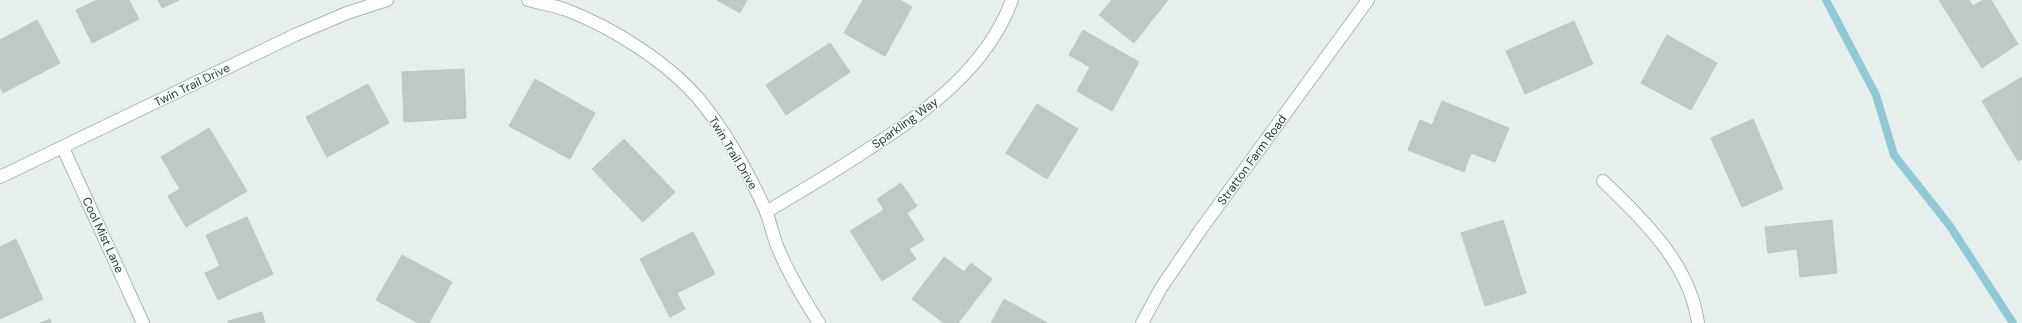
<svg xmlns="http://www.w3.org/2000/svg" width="2022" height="323" font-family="'DM Sans',sans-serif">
<rect width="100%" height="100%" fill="#e6efeb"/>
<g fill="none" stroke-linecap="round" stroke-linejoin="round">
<polyline stroke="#8ec9d4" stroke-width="8" points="1826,0 1876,95 1894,155 1950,226 2013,323"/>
</g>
<g fill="#bbcac4" stroke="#b8c9c2">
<polygon points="97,0 129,0 139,19 92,43 76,10"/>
<polygon points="158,0 179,0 162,8"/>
<polygon points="717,0 747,0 740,13"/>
<polygon points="863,0 900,0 912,7 885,56 844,33"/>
<polygon points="1112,0 1168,0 1134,43 1099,15"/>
<polygon points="1939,0 1969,0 1973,6 1983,0 1991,0 2018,44 1982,68"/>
<polygon points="37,20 60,63 3,93 0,87 0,40"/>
<polygon points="1574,21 1593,64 1525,94 1506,51"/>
<polygon points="1083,30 1139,62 1112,111 1077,91 1090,67 1069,55"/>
<polygon points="1667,35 1717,63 1691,110 1641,83"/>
<polygon points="830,43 850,72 786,115 766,85"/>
<polygon points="464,69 466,118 404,122 402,72"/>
<polygon points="2022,77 2022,159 2018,161 1982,101"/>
<polygon points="535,79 595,113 570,159 509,126"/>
<polygon points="368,84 389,123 327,157 306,117"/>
<polygon points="1442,101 1509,128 1495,162 1471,153 1464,172 1408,150 1420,120 1432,125"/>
<polygon points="1037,104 1078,129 1047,179 1006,153"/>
<polygon points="1753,119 1783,189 1742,207 1711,138"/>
<polygon points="209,128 247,191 186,227 168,196 180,189 161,157"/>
<polygon points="624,139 675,192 643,222 592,169"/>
<polygon points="901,183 917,206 907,213 924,240 909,249 916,259 882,281 850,231 884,210 877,199"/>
<polygon points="247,217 273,274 218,300 205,273 220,266 206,235"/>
<polygon points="1503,220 1526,293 1485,306 1461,233"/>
<polygon points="1832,220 1837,273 1800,277 1797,249 1768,253 1765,227"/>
<polygon points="693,232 715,274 677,293 685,309 670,317 640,259"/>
<polygon points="16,239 43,299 0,319 0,247"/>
<polygon points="402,255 452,282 429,323 418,323 376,300"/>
<polygon points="944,257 964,272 971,263 992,279 958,323 944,323 912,299"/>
<polygon points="1004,299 1047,323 991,323"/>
<polygon points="262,312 265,323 228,323 228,321"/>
<polygon points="50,319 51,323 40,323"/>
</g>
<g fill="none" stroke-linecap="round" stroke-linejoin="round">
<g stroke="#a8b8b2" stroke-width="14">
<g id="minor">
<path d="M528,0C540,3 552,5 564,9C612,27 670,63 703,104C728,136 749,174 766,211C770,222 773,235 777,246C788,273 803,298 819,323"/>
<polyline points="63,148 143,323"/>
<polyline points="0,177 295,35 347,13 387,0"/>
<path d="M1603,181C1644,221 1690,264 1698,323"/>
<path d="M766,212C800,192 834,172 867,150C926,112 987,68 1012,0"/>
<polyline points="1142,323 1161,288 1199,232 1368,0"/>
</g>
</g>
<use href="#minor" stroke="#fff" stroke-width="12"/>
</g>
<g text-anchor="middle" stroke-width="3" stroke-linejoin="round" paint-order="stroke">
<g font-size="12" fill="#24423a" stroke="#f7fbf9">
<text transform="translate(192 85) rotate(-26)" y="4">Twin Trail Drive</text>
<text transform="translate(905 123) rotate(-36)" y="4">Sparkling Way</text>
<text transform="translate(733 153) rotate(59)" y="4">Twin Trail Drive</text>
<text transform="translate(1252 160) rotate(-54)" y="4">Stratton Farm Road</text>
<text transform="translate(103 235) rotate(65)" y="4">Cool Mist Lane</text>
</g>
</g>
</svg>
